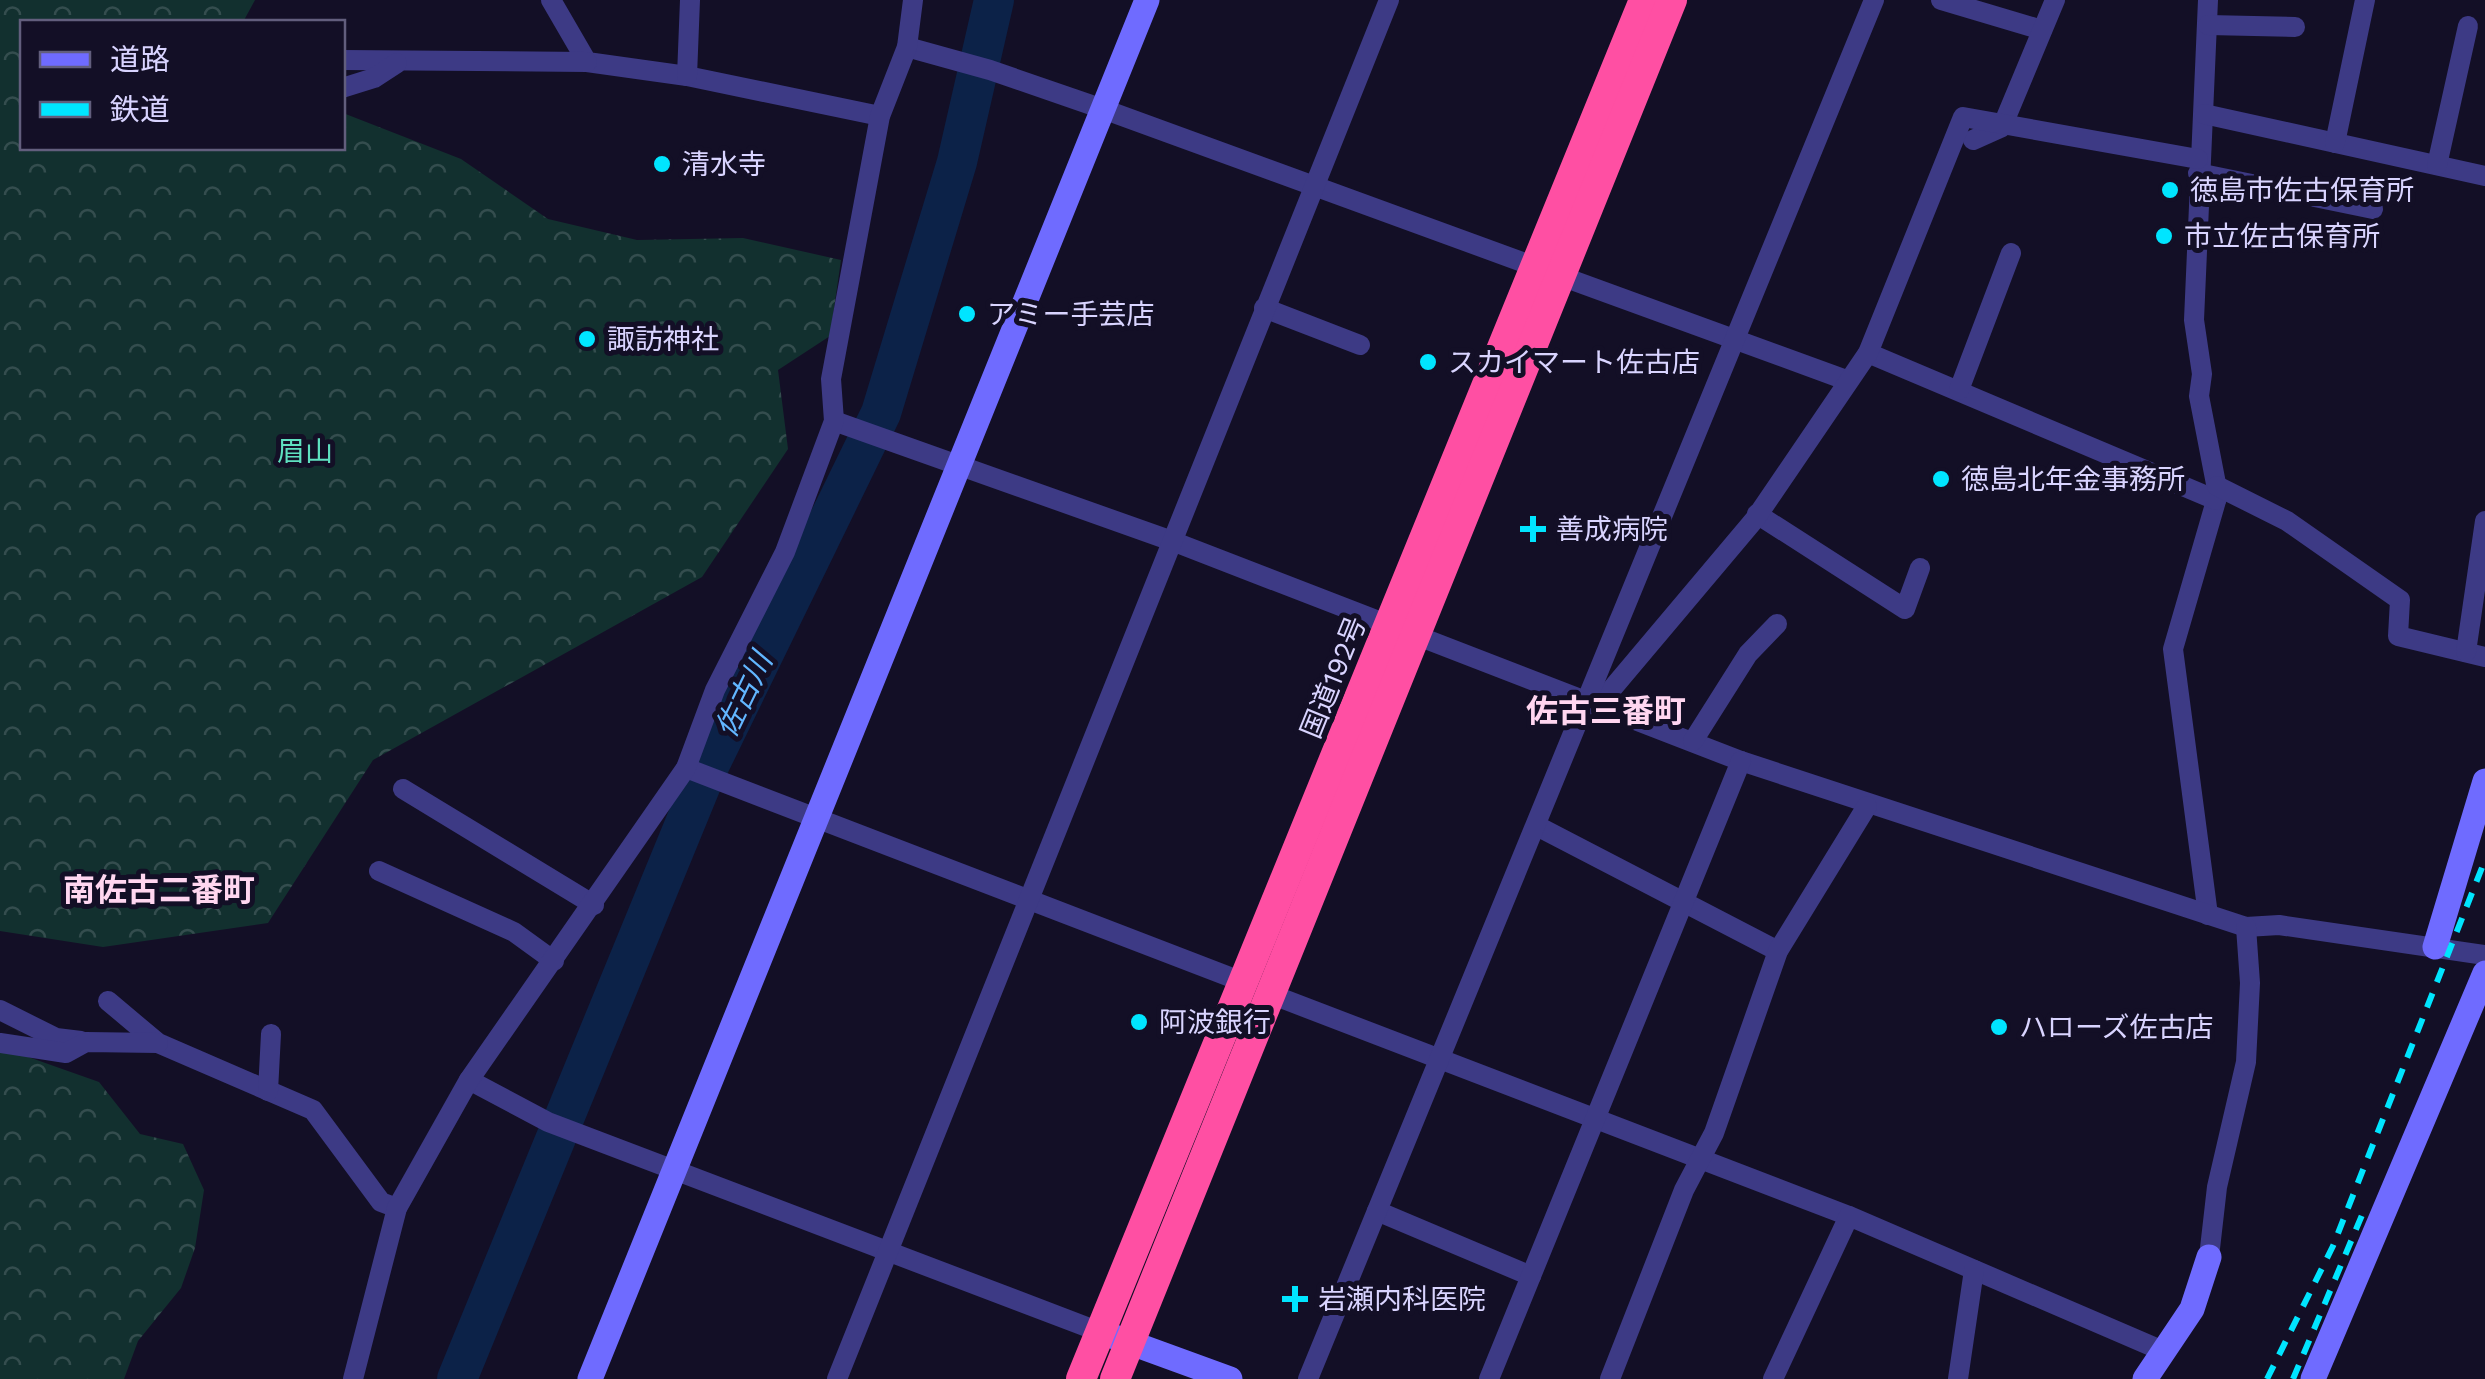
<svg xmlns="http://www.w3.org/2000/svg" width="2485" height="1379" font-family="'Work Sans','Noto Sans JP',sans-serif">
<defs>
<pattern id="forest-crowns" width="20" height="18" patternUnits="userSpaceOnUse" patternTransform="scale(2.5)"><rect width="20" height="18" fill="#12302f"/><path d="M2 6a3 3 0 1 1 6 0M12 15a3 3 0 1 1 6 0" fill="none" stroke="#344d4e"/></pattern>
</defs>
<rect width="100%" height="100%" fill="#130f26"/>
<g fill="url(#forest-crowns)">
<polygon points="0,0 255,0 243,22 22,22 22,148 342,148 343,113 461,159 548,219 637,240 743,238 841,260 830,336 778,370 788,449 702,577 373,760 268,923 103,947 0,931"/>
<polygon points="0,1047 99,1082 140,1134 183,1144 204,1190 195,1248 181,1288 138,1341 124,1379 0,1379"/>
</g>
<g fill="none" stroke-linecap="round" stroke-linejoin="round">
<polyline stroke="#0c2248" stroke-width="40" points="457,1379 707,770 881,413 957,162 994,0"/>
<g stroke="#3d3a85" stroke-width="20">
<polyline points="551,0 587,62 687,76 880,116"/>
<polyline points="1941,0 2042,30"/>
<polyline points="2208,0 2194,320 2202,374 2199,396 2218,494 2173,649 2208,915"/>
<polyline points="2208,25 2295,27"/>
<polyline points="907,47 990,70 1103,109 1846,380"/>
<polyline points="342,60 587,62"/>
<polyline points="687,76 690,0"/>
<polyline points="342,88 374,78 397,63"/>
<polyline points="2204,114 2485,176"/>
<polyline points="1973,140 2002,127 2055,0"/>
<polyline points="2335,143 2365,0"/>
<polyline points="2437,165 2468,26"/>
<polyline points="2198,173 2373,209"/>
<polyline points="1264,308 1360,345"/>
<polyline points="1868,353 2216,500"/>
<polyline points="1959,390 2011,253"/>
<polyline points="834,421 1172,541 1741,761 2246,927 2279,925 2485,955"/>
<polyline points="2217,486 2287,521 2400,600 2398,636 2485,657"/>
<polyline points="1757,514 1905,609 1920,568"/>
<polyline points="2466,652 2485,521"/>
<polyline points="1600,703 1755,519 1868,353 1963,117 2198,159"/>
<polyline points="1693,741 1748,654 1777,624"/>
<polyline points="686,768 1243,982"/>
<polyline points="403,789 594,905"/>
<polyline points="1537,826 1778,951"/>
<polyline points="379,871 514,932 554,961"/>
<polyline points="1273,995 1849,1216"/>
<polyline points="108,1001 158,1043 313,1110 381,1202 397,1208"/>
<polyline points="0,1010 56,1038 81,1041"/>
<polyline points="0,1043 66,1053 86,1042 158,1043"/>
<polyline points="469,1080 548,1122 1100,1332"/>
<polyline points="268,1091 271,1034"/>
<polyline points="1377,1211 1531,1276"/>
<polyline points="2209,1257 2217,1187 2246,1062 2250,983 2246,927"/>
<polyline points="353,1379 397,1208 469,1080 686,768 715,690 785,552 834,421 831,379 880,116 907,47 913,0"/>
<polyline points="837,1379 1389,0"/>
<polyline points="1308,1379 1874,0"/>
<polyline points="1489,1379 1741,761"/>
<polyline points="1610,1379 1684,1190 1714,1133 1778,951 1867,806"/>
<polyline points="1773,1379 1849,1216 2163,1351"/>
<polyline points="1958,1379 1974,1270"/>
</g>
<g stroke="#6f6bff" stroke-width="25">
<polyline points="2435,947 2485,781"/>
<polyline points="1112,1336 1230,1379"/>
<polyline points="590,1379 1147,0"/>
<polyline points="2145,1379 2192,1309 2209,1257"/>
<polyline points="2313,1379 2485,973"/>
</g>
<g stroke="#ff4fa3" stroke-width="30">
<polyline points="1081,1379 1644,0"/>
<polyline points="1115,1379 1672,0"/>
</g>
<g stroke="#00e5ff" stroke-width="6" stroke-dasharray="15 12" stroke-linecap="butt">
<polyline points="2267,1379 2333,1246 2485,860"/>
<polyline points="2293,1379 2365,1208"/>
</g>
</g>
<g fill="#00e5ff" stroke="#130f26" stroke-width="4">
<circle cx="662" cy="164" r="10"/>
<circle cx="2170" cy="190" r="10"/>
<circle cx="2164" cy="236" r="10"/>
<circle cx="967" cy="314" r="10"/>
<circle cx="587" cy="339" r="10"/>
<circle cx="1428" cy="362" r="10"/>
<circle cx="1941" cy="479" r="10"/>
<path d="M1528 514h10v10h10v10h-10v10h-10v-10h-10v-10h10z"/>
<circle cx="1139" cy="1022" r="10"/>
<circle cx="1999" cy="1027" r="10"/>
<path d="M1290 1284h10v10h10v10h-10v10h-10v-10h-10v-10h10z"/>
</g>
<g text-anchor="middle" stroke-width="10" stroke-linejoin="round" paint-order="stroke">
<g font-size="28" fill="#d9d4ff" stroke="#130f26" text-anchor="start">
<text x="682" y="174">清水寺</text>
<text x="2190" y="200">徳島市佐古保育所</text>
<text x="2184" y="246">市立佐古保育所</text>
<text x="987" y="324">アミー手芸店</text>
<text x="607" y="349">諏訪神社</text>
<text x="1448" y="372">スカイマート佐古店</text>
<text x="1961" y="489">徳島北年金事務所</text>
<text x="1556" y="539">善成病院</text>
<text x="1159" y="1032">阿波銀行</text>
<text x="2019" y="1037">ハローズ佐古店</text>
<text x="1318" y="1309">岩瀬内科医院</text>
</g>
<g font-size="28" fill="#5fe0c0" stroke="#130f26">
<text x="305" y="461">眉山</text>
</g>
<g font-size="28" fill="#d9d4ff" stroke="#130f26">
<text transform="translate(1333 677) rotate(-68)" y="10">国道192号</text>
</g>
<g font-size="30" font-style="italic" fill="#62b6ff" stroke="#130f26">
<text transform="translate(744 695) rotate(-64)" y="10">佐古川</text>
</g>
<g font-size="32" font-weight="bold" fill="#ffd6f0" stroke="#130f26">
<text x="1606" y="722">佐古三番町</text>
<text x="159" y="901">南佐古二番町</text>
</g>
</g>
<rect x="20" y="20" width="325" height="130" fill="#130f26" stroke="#625e7d" stroke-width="2.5"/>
<rect x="40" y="52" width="50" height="15" fill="#6f6bff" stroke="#625e7d" stroke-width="2.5"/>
<text x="110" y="70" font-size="30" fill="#d9d4ff">道路</text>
<rect x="40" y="102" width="50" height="15" fill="#00e5ff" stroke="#625e7d" stroke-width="2.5"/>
<text x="110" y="120" font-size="30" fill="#d9d4ff">鉄道</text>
</svg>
